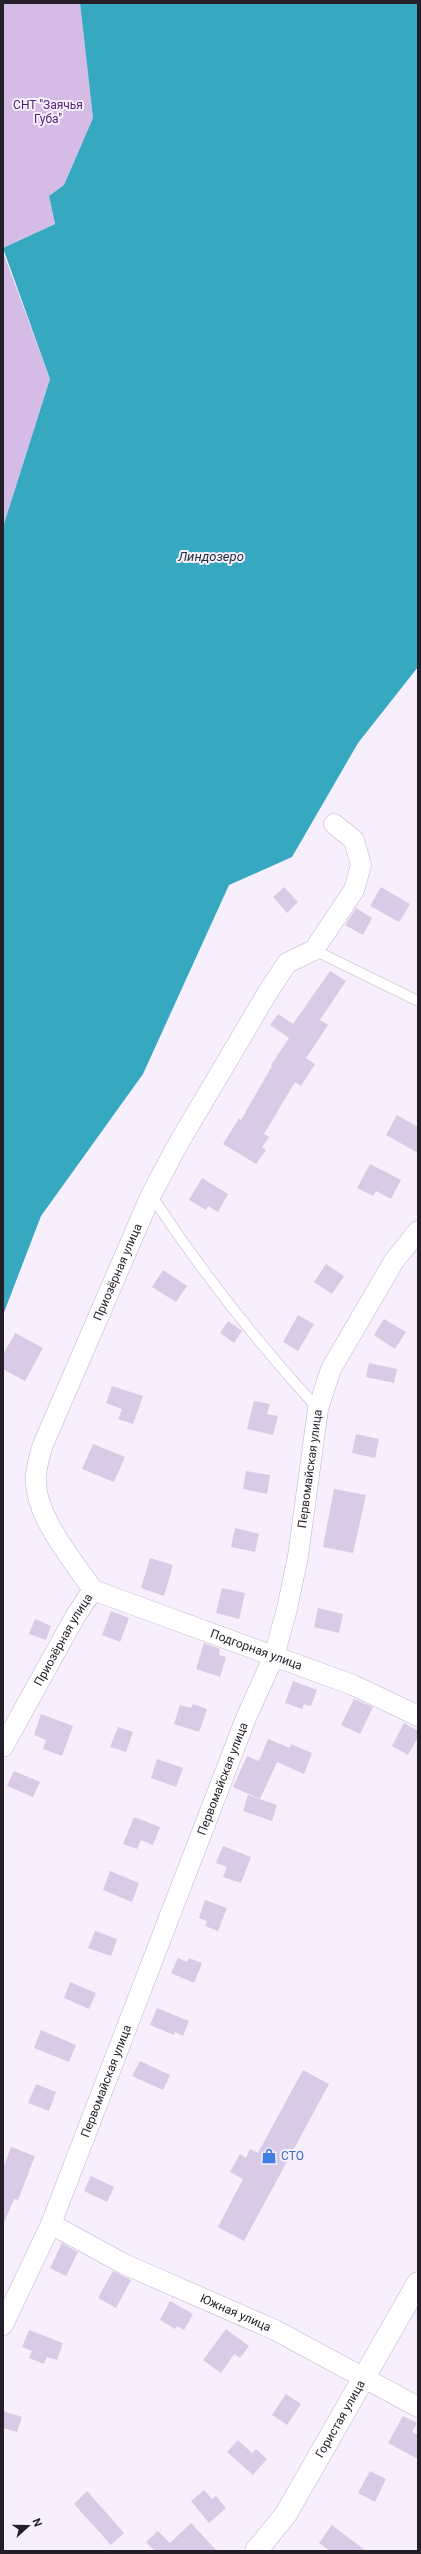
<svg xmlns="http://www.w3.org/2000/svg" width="421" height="2554" font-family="Roboto,sans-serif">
<rect width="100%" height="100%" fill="#f7eefe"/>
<g fill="#d4bce7">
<polygon points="3,3 80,3 93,118 64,185 49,196 55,224 3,248"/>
<polygon points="3,252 50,379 3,527"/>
</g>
<polygon fill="#36a8bf" points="80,3 418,3 418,667 358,743 292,857 229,885 143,1074 41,1216 3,1315 3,527 50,379 3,248 55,224 49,196 64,185 93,118"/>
<g fill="#d9cbe5">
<polygon points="284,887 298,902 287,913 273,897"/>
<polygon points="381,887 410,904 399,922 370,906"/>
<polygon points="356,908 372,918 363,935 345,925"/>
<polygon points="330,971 346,981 320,1020 328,1025 306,1058 315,1064 301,1086 295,1082 264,1134 269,1137 262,1147 266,1150 256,1164 223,1144 239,1118 241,1120 272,1066 271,1065 289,1038 270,1025 278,1014 293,1024"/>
<polygon points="397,1115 418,1127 418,1153 386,1135"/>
<polygon points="370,1164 401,1180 391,1199 376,1191 373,1196 357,1188"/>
<polygon points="202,1178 228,1194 218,1212 208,1206 206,1210 189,1200"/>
<polygon points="326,1264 344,1276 332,1294 314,1282"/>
<polygon points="163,1270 187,1286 176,1302 152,1287"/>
<polygon points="298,1315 314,1324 298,1351 283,1342"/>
<polygon points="384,1319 406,1332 395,1349 374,1335"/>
<polygon points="228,1321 242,1331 234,1343 220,1333"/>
<polygon points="15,1333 43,1348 25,1381 3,1369 3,1355"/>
<polygon points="369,1363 397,1369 394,1383 366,1377"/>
<polygon points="112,1386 143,1396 133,1424 118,1419 122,1409 106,1403"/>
<polygon points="254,1401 270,1404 267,1414 278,1416 273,1435 247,1429"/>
<polygon points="356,1434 379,1439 375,1458 352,1453"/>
<polygon points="93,1444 125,1457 114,1482 82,1469"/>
<polygon points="246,1471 270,1475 267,1494 243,1489"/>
<polygon points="334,1489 366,1495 353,1553 323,1547"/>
<polygon points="235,1528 259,1534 255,1552 231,1547"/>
<polygon points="150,1558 173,1565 164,1596 141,1588"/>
<polygon points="222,1588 245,1593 239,1619 216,1613"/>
<polygon points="318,1608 343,1614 339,1633 314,1627"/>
<polygon points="111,1611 129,1618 120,1642 102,1635"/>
<polygon points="35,1619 51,1626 46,1640 29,1634"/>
<polygon points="204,1643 220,1649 219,1655 226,1657 220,1677 196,1669"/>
<polygon points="293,1681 317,1690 311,1706 304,1704 302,1709 285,1703"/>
<polygon points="354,1699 373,1707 360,1734 341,1725"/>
<polygon points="193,1704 207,1709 199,1732 174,1724 180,1705 191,1708"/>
<polygon points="41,1714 73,1726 62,1756 43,1749 46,1740 34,1735"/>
<polygon points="404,1723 418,1731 418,1737 408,1755 392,1746"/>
<polygon points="118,1727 133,1732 126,1752 110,1747"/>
<polygon points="268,1739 290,1748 291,1744 312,1753 304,1774 277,1762 260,1799 233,1787 247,1756 259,1761"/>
<polygon points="157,1759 183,1768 176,1787 151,1778"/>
<polygon points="14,1771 40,1782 33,1797 7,1786"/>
<polygon points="248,1795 277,1805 272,1821 243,1811"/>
<polygon points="134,1817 160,1827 153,1845 141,1840 137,1849 123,1844"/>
<polygon points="223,1846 251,1857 241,1883 223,1877 227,1867 216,1863"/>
<polygon points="110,1871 139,1883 132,1902 103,1890"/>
<polygon points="205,1900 227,1908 218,1931 205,1926 207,1921 199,1918"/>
<polygon points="95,1931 117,1939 111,1956 88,1948"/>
<polygon points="178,1958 187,1962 189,1958 202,1963 194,1983 171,1973"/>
<polygon points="70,1982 96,1993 89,2009 64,1998"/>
<polygon points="157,2008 189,2021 183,2036 175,2032 174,2035 150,2025"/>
<polygon points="41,2030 76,2045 69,2062 34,2048"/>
<polygon points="140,2061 170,2075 163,2090 132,2076"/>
<polygon points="303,2070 329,2084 244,2241 218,2227 243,2179 230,2172 240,2154 246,2158 250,2149 258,2153"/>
<polygon points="36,2084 56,2092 49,2111 28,2103"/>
<polygon points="11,2147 35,2156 18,2200 14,2199 3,2225 3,2168"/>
<polygon points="91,2176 114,2187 107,2202 84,2191"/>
<polygon points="62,2243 78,2252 66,2276 50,2268"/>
<polygon points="113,2271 131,2280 116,2308 98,2298"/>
<polygon points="170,2301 193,2314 184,2330 177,2326 175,2329 160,2320"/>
<polygon points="226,2329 249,2346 240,2358 234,2354 221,2373 203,2360"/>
<polygon points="29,2330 63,2343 57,2360 47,2357 44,2364 29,2358 32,2351 22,2347"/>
<polygon points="286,2394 301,2404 287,2425 272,2415"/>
<polygon points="3,2411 22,2417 17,2432 3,2428"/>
<polygon points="403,2416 417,2423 412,2432 418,2435 418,2459 388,2443"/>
<polygon points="238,2440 252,2453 256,2449 267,2459 253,2475 227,2452"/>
<polygon points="370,2471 386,2479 375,2502 358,2493"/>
<polygon points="204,2490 212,2499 216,2496 226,2508 209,2523 191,2501"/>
<polygon points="87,2491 124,2533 111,2545 74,2504"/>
<polygon points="191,2523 217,2551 155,2551 146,2542 158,2531 170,2543"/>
<polygon points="332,2525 366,2551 330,2551 319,2543"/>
</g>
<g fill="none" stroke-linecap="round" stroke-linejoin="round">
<g stroke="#c1b3cc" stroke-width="11">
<g id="service">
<polyline points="314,950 418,1001"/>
<path d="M151,1195C201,1271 257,1342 318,1409"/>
</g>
</g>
<g stroke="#c1b3cc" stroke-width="21">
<g id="minor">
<path id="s1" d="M93,1590C72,1559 32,1513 36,1474C37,1465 40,1456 42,1447L151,1195L178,1144L268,992L287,963L314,950L354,890L361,865L354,840L334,824"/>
<path id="s2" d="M93,1590L353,1685L418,1716"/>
<path id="s3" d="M3,1747L76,1615L93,1590"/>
<path id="s4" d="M51,2224L124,2264L275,2330L418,2407"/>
<path id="s5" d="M3,2325L51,2224L246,1718L274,1656L287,1609L298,1556L318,1409L331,1369L394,1261L418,1231"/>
</g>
</g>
<g stroke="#c1b3cc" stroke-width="23">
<g id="tertiary">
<path id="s6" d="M256,2551L286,2514L418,2283"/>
</g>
</g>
<use href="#service" stroke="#fff" stroke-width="10"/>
<use href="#minor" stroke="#fff" stroke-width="20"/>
<use href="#tertiary" stroke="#fff" stroke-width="22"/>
</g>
<defs>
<g id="shop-bare" transform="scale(1.2)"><path d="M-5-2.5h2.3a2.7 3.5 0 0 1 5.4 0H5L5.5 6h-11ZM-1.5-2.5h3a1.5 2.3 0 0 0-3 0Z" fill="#3f7fe0" stroke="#f7eefe" stroke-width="2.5" paint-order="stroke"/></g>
</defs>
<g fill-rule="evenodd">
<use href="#shop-bare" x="269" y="2156"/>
</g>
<g text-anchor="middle" stroke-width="4" stroke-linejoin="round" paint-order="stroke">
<g font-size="12" fill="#532271" stroke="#f7eefe">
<text x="48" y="109">СНТ "Заячья<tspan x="48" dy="14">Губа"</tspan></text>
</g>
<g font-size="12" fill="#231e27" stroke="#f7eefe">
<text dy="4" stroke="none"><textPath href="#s1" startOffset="350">Приозёрная улица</textPath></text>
<text dy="4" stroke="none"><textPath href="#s5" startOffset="913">Первомайская улица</textPath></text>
<text dy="4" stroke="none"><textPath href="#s3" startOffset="123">Приозёрная улица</textPath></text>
<text dy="4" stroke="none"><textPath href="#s2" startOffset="174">Подгорная улица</textPath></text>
<text dy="4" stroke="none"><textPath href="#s5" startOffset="589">Первомайская улица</textPath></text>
<text dy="4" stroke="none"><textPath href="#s5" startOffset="265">Первомайская улица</textPath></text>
<text dy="4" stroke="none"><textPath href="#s4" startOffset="205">Южная улица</textPath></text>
<text dy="4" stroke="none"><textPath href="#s6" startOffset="157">Гористая улица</textPath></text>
</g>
<g font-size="12" fill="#366cbe" stroke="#f7eefe" text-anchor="start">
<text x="281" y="2160">СТО</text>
</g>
<g font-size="13" font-style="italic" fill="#1b2e33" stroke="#f7eefe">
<text x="211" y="561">Линдозеро</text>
</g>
</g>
<rect width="421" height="2554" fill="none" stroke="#231e27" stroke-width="8"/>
<g transform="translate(28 2526) rotate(69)" stroke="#f7eefe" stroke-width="3" paint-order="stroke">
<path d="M0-3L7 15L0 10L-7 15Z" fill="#231e27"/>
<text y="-6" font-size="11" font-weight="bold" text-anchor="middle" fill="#231e27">N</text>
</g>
</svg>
